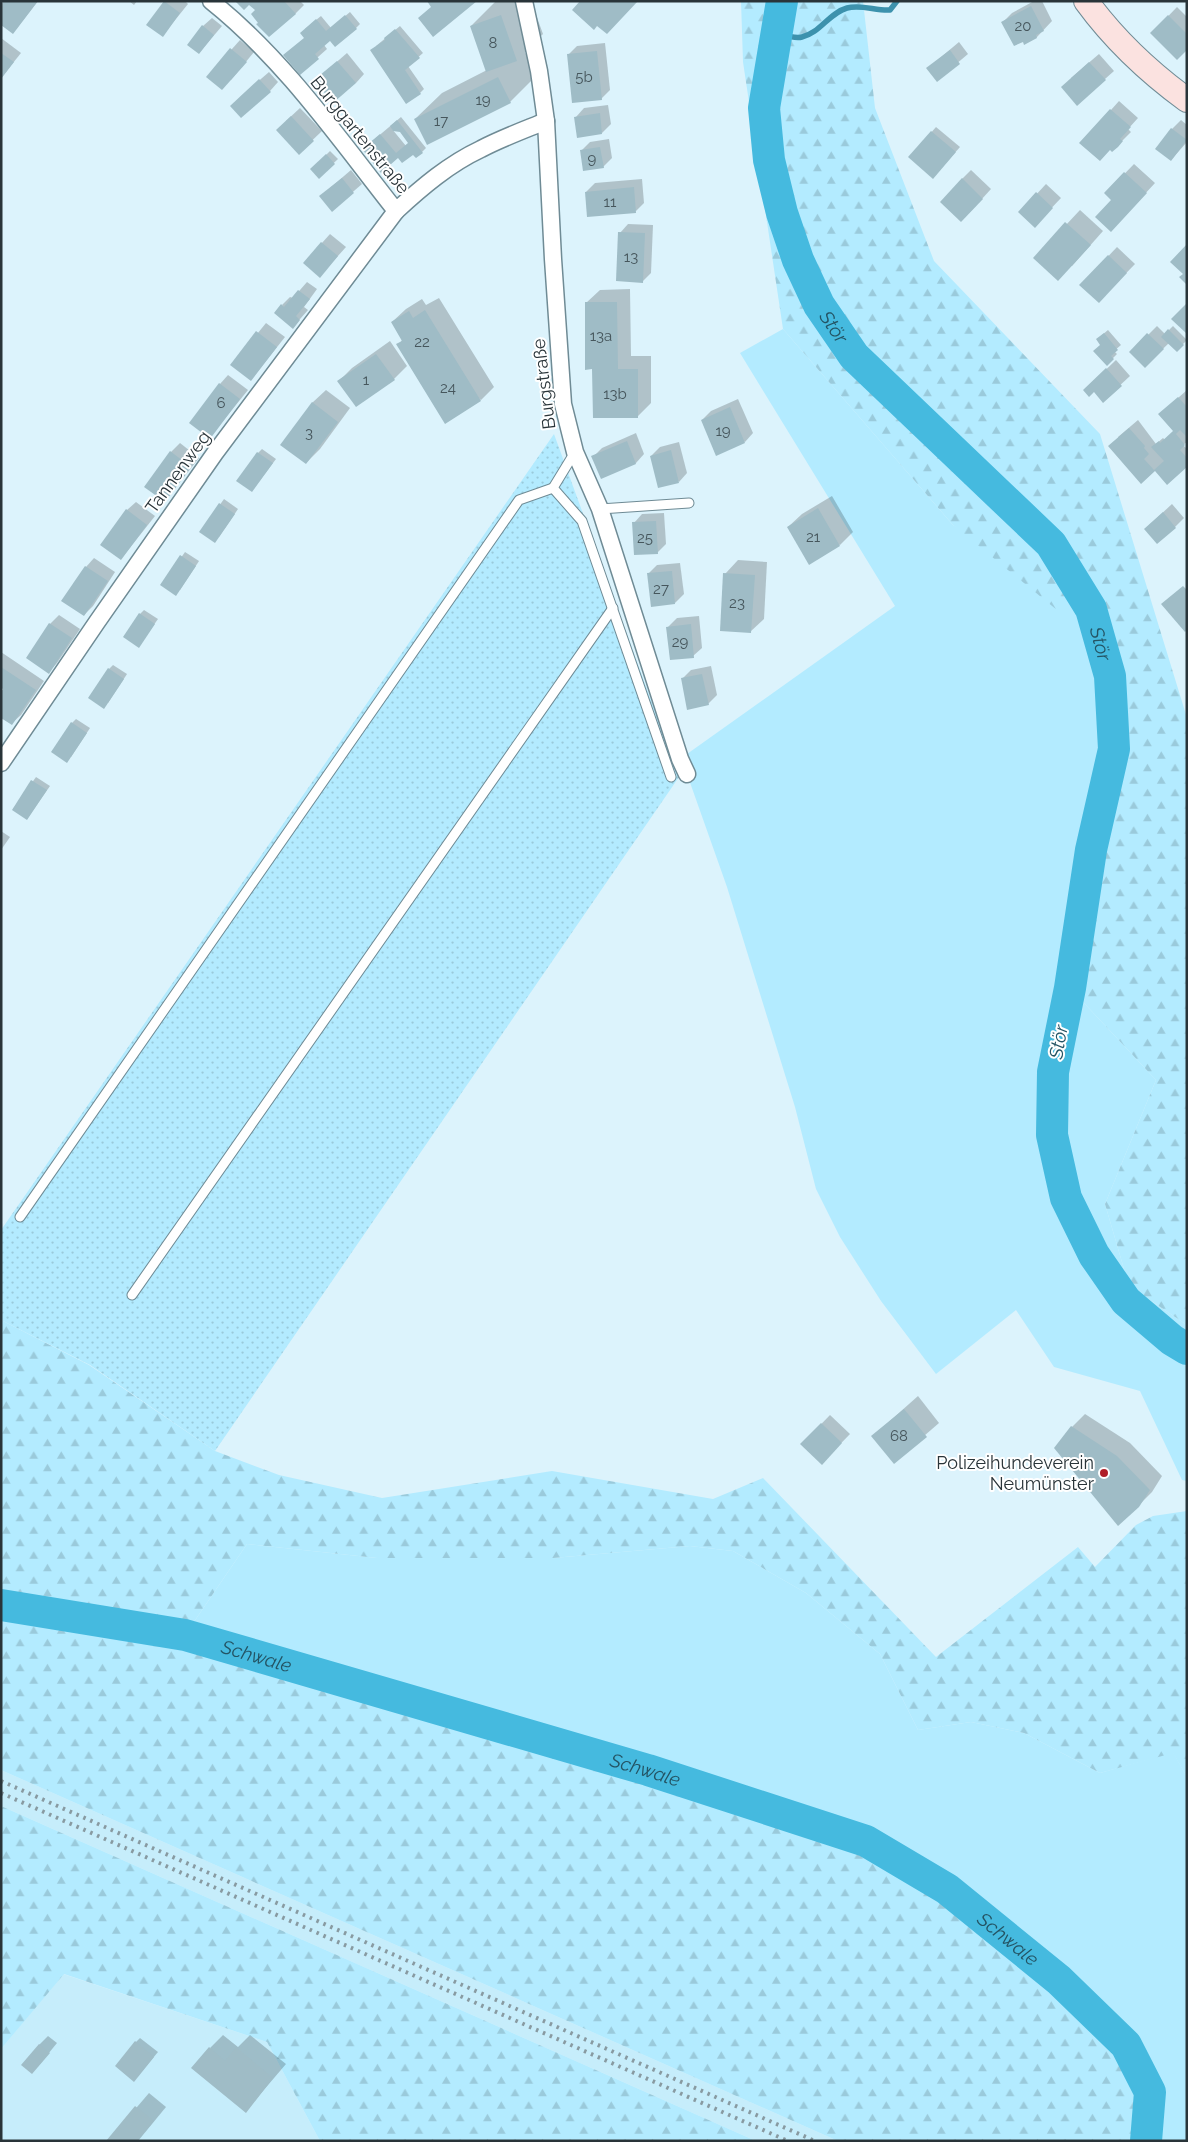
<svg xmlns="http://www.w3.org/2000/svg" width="1188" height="2142" font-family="Raleway,sans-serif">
<defs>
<pattern id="forest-firs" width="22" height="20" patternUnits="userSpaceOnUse" patternTransform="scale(1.25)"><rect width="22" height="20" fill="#b3ebff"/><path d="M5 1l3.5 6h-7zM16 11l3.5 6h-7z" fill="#9acadb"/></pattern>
<pattern id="garden-dots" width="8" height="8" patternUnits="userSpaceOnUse" patternTransform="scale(1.25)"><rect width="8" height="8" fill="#b3ebff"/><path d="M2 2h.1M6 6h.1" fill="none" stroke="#9acadb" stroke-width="1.8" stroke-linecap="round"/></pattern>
</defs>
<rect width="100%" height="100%" fill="#dcf3fc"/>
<g fill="#c6edfb">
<polygon points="1,1770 838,2141 756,2141 1,1806"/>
<polygon points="63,1974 267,2042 320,2141 1,2141 1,2049"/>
</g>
<g fill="#b3ebff">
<polygon points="783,329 953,525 1091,609 1110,676 1114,749 1091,850 1070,988 1156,1080 1105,1204 1129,1286 1187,1325 1187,1481 1182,1480 1140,1391 1054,1367 1016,1310 936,1374 881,1301 840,1237 816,1189 795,1107 727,887 687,774 680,759 895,606 740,353"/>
<polygon points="247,1544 377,1558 553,1558 690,1546 733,1551 806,1593 880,1654 918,1730 971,1722 1024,1733 1100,1773 1173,1752 1187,1777 1187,2141 1146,2141 1150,2092 1126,2045 1059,1980 947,1889 866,1841 185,1635"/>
</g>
<g fill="url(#forest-firs)">
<polygon points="741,1 863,1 875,108 934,261 1100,434 1187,718 1187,1325 1129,1286 1105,1204 1156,1080 1070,988 1114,749 1110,676 1091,610 1057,610 953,525 783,329 743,62"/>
<polygon points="1,1320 89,1365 215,1451 279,1475 382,1498 552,1471 713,1499 763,1478 936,1657 1078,1547 1095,1567 1136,1525 1153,1516 1187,1511 1187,1777 1173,1753 1100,1773 1024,1733 971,1722 918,1730 880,1654 806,1593 733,1551 690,1546 553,1558 377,1558 247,1544 185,1635 648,1770 866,1841 947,1889 1059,1980 1126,2045 1150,2092 1146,2141 838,2141 1,1770"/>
<polygon points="1,1806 756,2141 320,2141 267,2042 64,1974 1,2049"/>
</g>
<polygon fill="url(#garden-dots)" points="554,434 679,777 215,1451 90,1365 1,1320 1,1230"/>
<g fill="#0003" fill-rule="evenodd">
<polygon points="4,1 38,1 13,33 1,24 1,5"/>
<polygon points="129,1 137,1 134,5"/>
<polygon points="166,1 185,1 188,4 163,35 148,25"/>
<polygon points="237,1 300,1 304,5 295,14 259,23 257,10 249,3"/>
<polygon points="496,1 531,1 543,34 525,52 536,76 510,102 415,119 442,93 487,70 471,26"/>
<polygon points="1034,1 1042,1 1052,21 1037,37 1024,40 1003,22 1012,13"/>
<polygon points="1177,7 1187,17 1187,49 1152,33"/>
<polygon points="350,12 360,24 356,28 330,39 324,45 327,49 300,73 305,29 321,16 331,28"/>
<polygon points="212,18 222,26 199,53 203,26"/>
<polygon points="400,26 423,53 408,66 424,89 420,93 376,46"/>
<polygon points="1,38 21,53 1,78"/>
<polygon points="240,40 254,52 231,80 208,76"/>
<polygon points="959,42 968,54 937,80 928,68"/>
<polygon points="605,43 610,90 601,99 568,55 577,46"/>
<polygon points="347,53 364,74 356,83 316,80"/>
<polygon points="1099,54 1114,71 1105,79 1071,78"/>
<polygon points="269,72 278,82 270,91 240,97"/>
<polygon points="1119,101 1138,118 1128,129 1131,132 1112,151 1111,110"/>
<polygon points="608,105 611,124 602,133 576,117 584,108"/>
<polygon points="300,108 322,131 299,153 286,121"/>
<path d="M401,117L426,148L422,152L399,156L363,149ZM392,129L400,131L410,143L406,146Z"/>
<polygon points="1181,120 1187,125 1187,142 1171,160 1172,129"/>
<polygon points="936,127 960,147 937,173 910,157"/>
<polygon points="609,139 612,158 603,167 581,151 590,142"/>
<polygon points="330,151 338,159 319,177 312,169"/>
<polygon points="1134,164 1155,183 1119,222 1113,200 1106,193"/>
<polygon points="351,170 362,184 332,210 330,188"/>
<polygon points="971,170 991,189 970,212 962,179"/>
<polygon points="642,179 644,203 636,211 586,192 595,183"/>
<polygon points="1046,184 1061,198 1043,217 1020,212"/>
<polygon points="1080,210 1103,231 1072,266 1035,258"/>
<polygon points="628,224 653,225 651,273 643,281 620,233"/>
<polygon points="330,234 346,247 320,276 304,263"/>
<polygon points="1117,247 1135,264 1107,293 1081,285"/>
<polygon points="307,282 317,289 304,307 308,310 293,327 282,305 290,297 293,298"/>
<polygon points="630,289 631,356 651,356 651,403 638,416 594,368 586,303 600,290"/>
<polygon points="439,298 494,387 481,400 398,345 403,339 392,322 406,309 422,299 426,305"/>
<polygon points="266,323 285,337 251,380 232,365"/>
<polygon points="1157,326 1165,334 1173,326 1187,340 1177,350 1169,343 1145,366 1131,352"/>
<polygon points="1108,330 1121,345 1114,351 1117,354 1107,364 1102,335"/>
<polygon points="390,341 407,366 394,379 339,381 352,368"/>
<polygon points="1116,360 1130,376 1103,401 1093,382"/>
<polygon points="228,375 248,390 210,437 220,384"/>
<polygon points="326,390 350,408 320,449 306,463 312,403"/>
<polygon points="1187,390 1187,442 1183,445 1187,449 1187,465 1155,470 1141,482 1118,437 1138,420 1156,444 1163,438 1165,440 1175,431 1169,406"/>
<polygon points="738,399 753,433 745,442 702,420 711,411"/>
<polygon points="636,433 644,454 636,463 601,477 593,457 602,448"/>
<polygon points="679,442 687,473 679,482 651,456 660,447"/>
<polygon points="180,443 199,458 165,501 171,452"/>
<polygon points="262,449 276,459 252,491 258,453"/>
<polygon points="832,496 853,532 840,545 788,527 802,514"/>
<polygon points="224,499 238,509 219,537 201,531"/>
<polygon points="136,502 155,516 121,559 127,510"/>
<polygon points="1172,504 1184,518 1175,527 1145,529"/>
<polygon points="664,513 666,544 657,553 634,523 642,514"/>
<polygon points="185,552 199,561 180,590 162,585"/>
<polygon points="94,558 115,572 93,606 84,615 86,567"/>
<polygon points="738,560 767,562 764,619 750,632 725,574"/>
<polygon points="680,563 684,594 675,603 648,574 657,565"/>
<polygon points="144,610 158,619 139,646 140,614"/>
<polygon points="59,615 80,629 57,663 49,672 28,658 50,624"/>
<polygon points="699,616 702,648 693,656 668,627 677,618"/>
<polygon points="1,652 44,681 21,715 12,723 5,689 1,686"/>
<polygon points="113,665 127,674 108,703 109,669"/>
<polygon points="711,666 717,695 708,704 682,679 691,670"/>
<polygon points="76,719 90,728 71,757 72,723"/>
<polygon points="36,777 50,786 27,819 13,809"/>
<polygon points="1,831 10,837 1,850"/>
<polygon points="918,1396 939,1423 894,1462 873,1436"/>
<polygon points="1085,1414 1130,1443 1162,1476 1152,1492 1138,1506 1072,1427"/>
<polygon points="830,1415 850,1434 822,1463 802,1444"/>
<polygon points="223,2035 238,2047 250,2035 286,2064 246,2111 210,2048"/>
<polygon points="48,2036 57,2043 40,2064 39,2045"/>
<polygon points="140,2038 158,2052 138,2076 136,2042"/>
<polygon points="149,2093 166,2107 138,2141 108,2141"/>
</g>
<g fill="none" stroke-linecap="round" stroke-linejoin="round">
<path stroke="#3d92ad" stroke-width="5.5" d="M776,33C784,35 794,39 802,37C820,33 829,13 847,8C861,4 876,11 890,10L897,1"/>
<g stroke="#45badf" stroke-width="32">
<path id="s1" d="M782,1L764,108L769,160L782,213L798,260L819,305L854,356L1051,544L1091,609L1110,676L1114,749L1091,850L1070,988L1053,1072L1052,1135L1066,1198L1094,1255L1126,1301L1172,1340L1187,1349"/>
<path id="s2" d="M1,1605L185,1635L648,1770L866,1841L947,1889L1059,1980L1126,2045L1150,2092L1146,2141"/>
</g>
</g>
<g fill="#9fbcc6">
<polygon points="3,1 38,1 13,34 1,25"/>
<polygon points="164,1 180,13 163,37 146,25"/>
<polygon points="235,1 284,1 296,14 269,37 256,24 258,23 251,14 255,10 249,5 244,10"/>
<polygon points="427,1 477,1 433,37 418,18 431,7"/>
<polygon points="580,1 638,1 607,34 597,26 594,30 572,10"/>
<polygon points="1031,6 1044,31 1036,35 1037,38 1024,45 1023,42 1014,46 1001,22"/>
<polygon points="345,15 357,29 335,47 330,41 315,54 319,59 300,75 283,55 304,38 300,33 316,19 326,31"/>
<polygon points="501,15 517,61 486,72 470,26"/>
<polygon points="1168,15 1187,34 1187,50 1177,60 1150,33"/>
<polygon points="202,25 214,35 199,54 187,45"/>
<polygon points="395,29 420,58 405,70 421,94 406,104 370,50 385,40 384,38"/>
<polygon points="230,48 247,62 222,90 206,77"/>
<polygon points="950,50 960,64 937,82 926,68"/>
<polygon points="597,51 602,100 572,103 567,54"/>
<polygon points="1,53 14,62 1,79"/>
<polygon points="337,61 356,83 333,103 314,80"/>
<polygon points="1089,62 1106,80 1077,106 1061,87"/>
<polygon points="498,77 511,103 427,145 414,119"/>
<polygon points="259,79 271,92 241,118 230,106"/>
<polygon points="1110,109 1131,127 1120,139 1123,141 1118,147 1112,152 1110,150 1100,161 1079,143"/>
<polygon points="600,113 602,134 577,138 574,117"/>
<polygon points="291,116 314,141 299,155 276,130"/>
<polygon points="397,120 423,153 416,158 413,155 402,163 398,158 381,173 362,149 380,134 396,153 408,143 400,132 393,131 390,126"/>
<polygon points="1171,128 1187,140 1171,161 1155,149"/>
<polygon points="931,131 956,152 933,179 908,157"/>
<polygon points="600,147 604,168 583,171 580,150"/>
<polygon points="326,154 335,164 319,179 310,169"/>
<polygon points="1124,172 1147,193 1111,232 1095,217 1111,200 1104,193"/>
<polygon points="342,178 354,193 332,212 319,196"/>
<polygon points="962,178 983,199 961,222 940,202"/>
<polygon points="634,187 636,213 587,217 585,192"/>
<polygon points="1036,192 1053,208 1035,228 1018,212"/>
<polygon points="1065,222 1091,245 1058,281 1033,258"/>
<polygon points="618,232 645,233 643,283 616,281"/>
<polygon points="321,242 338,256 320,278 303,263"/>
<polygon points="1187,244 1186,270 1187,285 1179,277 1183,274 1170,262"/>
<polygon points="1108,255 1127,273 1099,303 1079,285"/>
<polygon points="298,290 310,299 296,316 300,320 293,329 274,313 281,304 284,307"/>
<polygon points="585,302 617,302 618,369 638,369 638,418 593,418 592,369 585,370"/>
<polygon points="1187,303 1187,334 1171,319"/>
<polygon points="425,310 481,401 445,424 396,344 402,341 391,322 409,311 413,318"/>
<polygon points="1168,329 1184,345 1177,352 1161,337"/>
<polygon points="256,331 277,347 251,381 230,365"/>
<polygon points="1104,333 1118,350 1111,356 1114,359 1107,366 1093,351 1100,345 1096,339"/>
<polygon points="1147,333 1164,349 1145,368 1129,352"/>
<polygon points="376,354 395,380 356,407 337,381"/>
<polygon points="1106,368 1122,386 1103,403 1094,392 1089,397 1083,390"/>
<polygon points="219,383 240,399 210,439 189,423"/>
<polygon points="1178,397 1187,407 1187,437 1180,430 1176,434 1185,445 1180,450 1187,458 1187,467 1167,485 1155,471 1141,484 1108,446 1129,428 1145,446 1144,448 1149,454 1144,459 1154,470 1164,461 1151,447 1159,441 1160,443 1173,431 1158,414"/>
<polygon points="312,402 338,422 306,464 280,445"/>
<polygon points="730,407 745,443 716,456 701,420"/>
<polygon points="627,441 636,464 601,479 591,456"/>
<polygon points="671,450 679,483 658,488 650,456"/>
<polygon points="170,451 191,467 165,502 144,487"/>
<polygon points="257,452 273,463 252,492 236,481"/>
<polygon points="219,503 235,514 215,543 199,532"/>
<polygon points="818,508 840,546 809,565 787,527"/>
<polygon points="126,509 147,525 121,560 100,545"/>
<polygon points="1163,512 1176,528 1157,544 1144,529"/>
<polygon points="656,521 658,554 634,555 632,522"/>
<polygon points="180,555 196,566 176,596 160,585"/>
<polygon points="85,566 108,581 84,616 61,601"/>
<polygon points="672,571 675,604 651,607 647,573"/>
<polygon points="723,573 755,575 751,633 720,631"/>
<polygon points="1183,586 1187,590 1187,630 1185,632 1161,604"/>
<polygon points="139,613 155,624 139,648 123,637"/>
<polygon points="49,623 72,638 49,674 26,658"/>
<polygon points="691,624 694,658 670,660 666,627"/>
<polygon points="1,667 36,690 12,725 1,718 1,692 3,689 1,688"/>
<polygon points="108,668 124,679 104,709 88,698"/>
<polygon points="702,674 709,705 687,710 681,678"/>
<polygon points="71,722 87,733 67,763 51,752"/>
<polygon points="31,780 47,790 27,820 12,810"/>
<polygon points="904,1409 927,1437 894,1464 871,1436"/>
<polygon points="821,1423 842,1443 822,1465 800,1444"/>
<polygon points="1071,1426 1117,1456 1150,1490 1139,1507 1118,1526 1054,1448"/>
<polygon points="135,2041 154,2057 134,2082 115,2066"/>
<polygon points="39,2044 50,2053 32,2074 21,2065"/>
<polygon points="209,2047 225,2061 236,2047 273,2078 246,2113 191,2068"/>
<polygon points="135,2106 154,2121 137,2141 106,2141"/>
</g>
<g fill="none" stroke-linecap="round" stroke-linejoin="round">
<g stroke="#6f8b95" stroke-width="11">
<g id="lane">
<polyline points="575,452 553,488 582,521 671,777"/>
<polyline points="600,509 689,503"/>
<polyline points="20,1217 519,500 553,488"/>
<polyline points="132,1295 613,608"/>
</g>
</g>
<g stroke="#6f8b95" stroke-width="19">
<g id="street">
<path d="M211,1C284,59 339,139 396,211C422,187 449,164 481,149C502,138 524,130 546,121"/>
<polyline points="524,1 539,71 546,121 553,259 563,404 575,452 600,509 680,759 687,774"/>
<polyline points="1,763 97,622 215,453 396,211"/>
</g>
</g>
<g stroke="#6f8b95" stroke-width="26">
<path id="secondary" d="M1086,1C1113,38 1150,73 1187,100"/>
</g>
<use href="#lane" stroke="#fff" stroke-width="9"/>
<use href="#street" stroke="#fff" stroke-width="16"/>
<use href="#secondary" stroke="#fbe2e0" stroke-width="24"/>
<g stroke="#889aa1" stroke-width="4" stroke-dasharray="2.5 5" stroke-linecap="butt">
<polyline points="1,1781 815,2141"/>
<polyline points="1,1793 788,2141"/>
</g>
</g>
<circle fill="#af1d27" stroke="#fff" stroke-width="2" cx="1104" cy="1473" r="5"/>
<g text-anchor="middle" stroke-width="4" stroke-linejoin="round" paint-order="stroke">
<g font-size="15" fill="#46565c">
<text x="1023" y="31">20</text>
<text x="493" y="48">8</text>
<text x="584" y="82">5b</text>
<text x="483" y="105">19</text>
<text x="441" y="126">17</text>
<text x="592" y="164">9</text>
<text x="610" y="207">11</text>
<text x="631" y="262">13</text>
<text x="601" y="341">13a</text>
<text x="422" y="347">22</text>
<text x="366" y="385">1</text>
<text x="448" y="393">24</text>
<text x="615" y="399">13b</text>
<text x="221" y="408">6</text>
<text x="723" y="436">19</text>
<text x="309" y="438">3</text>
<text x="813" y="542">21</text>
<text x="645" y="543">25</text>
<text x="661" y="594">27</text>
<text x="737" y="608">23</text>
<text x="680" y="647">29</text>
<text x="899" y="1441">68</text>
</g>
<g font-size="18" fill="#293439" stroke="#fff">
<text transform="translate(360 135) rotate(51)" y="6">Burggartenstraße</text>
<text transform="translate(544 384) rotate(-97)" y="6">Burgstraße</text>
<text transform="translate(178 472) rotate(-54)" y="6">Tannenweg</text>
</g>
<g font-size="18" fill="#293439" stroke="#fff" text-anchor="end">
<text x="1094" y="1469">Polizeihundeverein<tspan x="1094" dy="21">Neumünster</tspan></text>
</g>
<g font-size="19" font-style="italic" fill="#245464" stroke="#fff">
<text dy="7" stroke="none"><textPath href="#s1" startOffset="341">Stör</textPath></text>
<text dy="7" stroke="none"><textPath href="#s1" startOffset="761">Stör</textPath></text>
<text transform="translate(1058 1042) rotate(-80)" y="7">Stör</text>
<text dy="7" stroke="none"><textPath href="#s2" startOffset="261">Schwale</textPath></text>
<text dy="7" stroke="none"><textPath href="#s2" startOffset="666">Schwale</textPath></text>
<text dy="7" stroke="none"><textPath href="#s2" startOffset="1071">Schwale</textPath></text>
</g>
</g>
<rect width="1188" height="2142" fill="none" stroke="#293439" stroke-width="5"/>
</svg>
